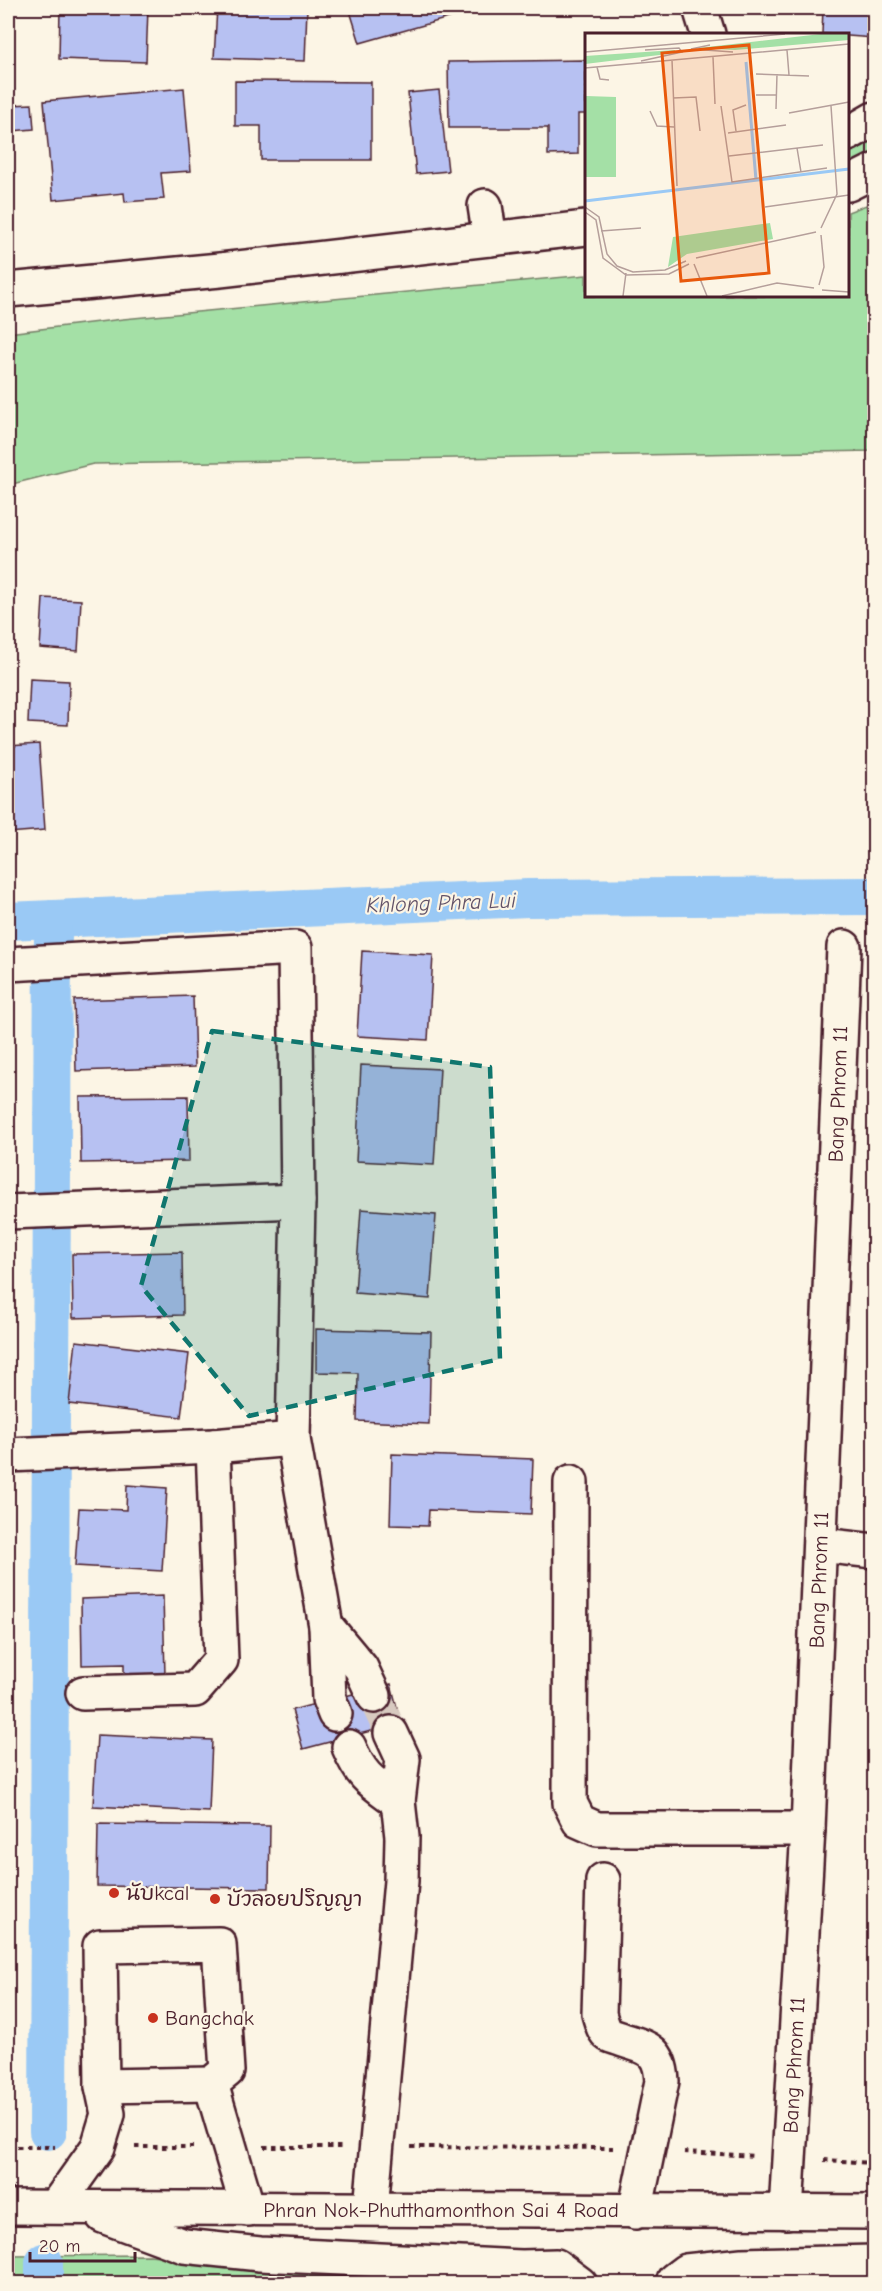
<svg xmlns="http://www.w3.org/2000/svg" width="882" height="2291" font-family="'Comic Neue','Playpen Sans Thai',sans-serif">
<rect width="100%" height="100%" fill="#fcf5e5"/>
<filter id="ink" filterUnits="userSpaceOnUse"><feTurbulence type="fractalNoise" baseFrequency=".0167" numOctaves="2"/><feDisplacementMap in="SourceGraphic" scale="12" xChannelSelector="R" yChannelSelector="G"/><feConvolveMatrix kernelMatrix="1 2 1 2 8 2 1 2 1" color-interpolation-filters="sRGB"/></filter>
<g filter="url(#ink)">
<g fill="#a4e0a6" stroke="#778068" stroke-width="1.5">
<polygon points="874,139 874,162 848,174 848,151"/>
<polygon points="874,202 874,451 93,464 8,485 8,333 123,319 586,275 586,296 848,296 848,212"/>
<polygon points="149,2255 333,2271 556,2280 560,2283 8,2283 8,2256"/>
<polygon points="874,2275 874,2283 725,2284 737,2279"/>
</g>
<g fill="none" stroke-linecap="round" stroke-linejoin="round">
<g stroke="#9ac9f5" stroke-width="38">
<polyline points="8,921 528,898 874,896"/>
<polyline points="48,2131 53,919"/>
<polyline points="44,2262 44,2284"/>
</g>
</g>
<g fill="#b7c1f2" stroke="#4a1f2b" stroke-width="1.5">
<polygon points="60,8 148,8 146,62 59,59"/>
<polygon points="217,8 307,8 305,61 214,58"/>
<polygon points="361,8 477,8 477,10 360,43 350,11"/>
<polygon points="823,8 874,8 874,38 822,34"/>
<polygon points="586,60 586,114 578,114 578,154 548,155 548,128 449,128 448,62"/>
<polygon points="235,81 371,82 371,160 261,160 261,126 235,126"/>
<polygon points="184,88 191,171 161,173 164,199 125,202 124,193 53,200 44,101"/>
<polygon points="439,90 448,171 416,174 408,93"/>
<polygon points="32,104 34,129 12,131 11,105"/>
<polygon points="43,598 81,600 78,651 40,648"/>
<polygon points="30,679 69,681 68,725 28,723"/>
<polygon points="39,744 45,830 8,833 8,746"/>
<polygon points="362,951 433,955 428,1040 357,1036"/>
<polygon points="193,996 195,1067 76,1071 74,1000"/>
<polygon points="361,1065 440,1069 434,1165 356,1161"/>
<polygon points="188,1096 189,1161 81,1163 80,1097"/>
<polygon points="361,1209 436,1215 430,1299 355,1293"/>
<polygon points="182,1252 183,1315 73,1318 72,1254"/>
<polygon points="316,1329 431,1332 429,1424 357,1421 358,1373 316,1372"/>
<polygon points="76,1341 189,1354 181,1417 69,1404"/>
<polygon points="392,1454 533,1459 531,1514 429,1510 428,1526 390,1525"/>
<polygon points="127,1485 167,1488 162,1571 75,1566 79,1508 126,1510"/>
<polygon points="163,1596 165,1676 124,1677 124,1664 82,1665 81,1599"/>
<polygon points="391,1684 401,1723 303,1749 292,1710"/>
<polygon points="97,1735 212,1740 209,1812 93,1806"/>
<polygon points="98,1824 270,1826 269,1888 97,1886"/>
</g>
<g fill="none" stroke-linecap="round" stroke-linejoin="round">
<polyline stroke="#d8cac0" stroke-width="33" stroke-dasharray="33 16" stroke-linecap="butt" points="374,1696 391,1733"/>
<g stroke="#4a1f2b" stroke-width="38">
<g id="minor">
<polyline points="700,8 708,34"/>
<polyline points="848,134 874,119"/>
<polyline points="848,184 874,171"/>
<polyline points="485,206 490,239"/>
<polyline points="8,290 220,270 586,228"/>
<polyline points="8,964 295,948 298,1201 293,1439 326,1626 329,1699 335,1714"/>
<polyline points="8,1212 298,1201"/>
<polyline points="8,1455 213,1446 293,1439"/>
<polyline points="571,1482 570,1803 579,1821 597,1829 808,1829"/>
<polyline points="821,1545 874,1551"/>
<polyline points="326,1626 361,1668 374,1696"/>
<polyline points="83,1693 195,1690 221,1660 213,1446"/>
<path d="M349,1747C362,1778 372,1782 398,1801"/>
<path d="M603,1880L599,2014C601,2020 603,2031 609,2035C613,2037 619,2038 623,2040C650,2048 660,2051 662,2081L635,2212"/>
<polyline points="102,2086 211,2084"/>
<polyline points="56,2206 98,2147 108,2114 102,2086 100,1946 219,1944 227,2071 211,2084 248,2209"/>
<polyline points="371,2208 401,1881 402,1837 398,1801 403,1759 391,1733"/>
<polyline points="786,2212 808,1829 844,947"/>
</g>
</g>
<g stroke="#4a1f2b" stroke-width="38">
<g id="major">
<polyline points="8,2207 874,2212"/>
<polyline points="103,2216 184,2246 260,2254 522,2267 556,2266 580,2284"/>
<polyline points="674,2284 674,2280 686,2271 742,2265 874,2262"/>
</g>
</g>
<g stroke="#4a1f2b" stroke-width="4" stroke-dasharray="4.5 4.5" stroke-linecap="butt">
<polyline points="8,2147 55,2147"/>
<polyline points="135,2147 193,2147"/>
<polyline points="264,2147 343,2147"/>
<polyline points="411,2147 613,2148"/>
<polyline points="684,2152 754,2156"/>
<polyline points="824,2160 874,2163"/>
</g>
<use href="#minor" stroke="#fcf5e5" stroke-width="33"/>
<use href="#major" stroke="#fcf5e5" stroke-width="33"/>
</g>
</g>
<path fill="#0f766e" fill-opacity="0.2" stroke="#0f766e" stroke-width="4.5" stroke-dasharray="12 8" stroke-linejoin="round" d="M212,1031L490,1067L500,1359L249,1416L141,1286Z"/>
<g fill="#c8321e" stroke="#fcf5e5" stroke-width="2">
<circle cx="114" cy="1893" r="6"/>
<circle cx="215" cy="1899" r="6"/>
<circle cx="153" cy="2018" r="6"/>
</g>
<g text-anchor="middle" stroke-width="4.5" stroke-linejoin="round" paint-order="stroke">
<g font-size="21" fill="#4a1f2b" stroke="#fcf5e5">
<text transform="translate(838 1094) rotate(-88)" y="7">Bang Phrom 11</text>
<text transform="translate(819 1580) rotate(-88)" y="7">Bang Phrom 11</text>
<text transform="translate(794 2065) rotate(-87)" y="7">Bang Phrom 11</text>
<text x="441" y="2217">Phran Nok-Phutthamonthon Sai 4 Road</text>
</g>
<g font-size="21" fill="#4a1f2b" stroke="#fcf5e5" text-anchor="start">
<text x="126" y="1900">นับkcal</text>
<text x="227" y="1906">บัวลอยปริญญา</text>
<text x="165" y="2025">Bangchak</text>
</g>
<g font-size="22" font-style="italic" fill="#625268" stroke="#fcf5e5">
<text transform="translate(441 902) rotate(-2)" y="8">Khlong Phra Lui</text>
</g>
</g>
<g transform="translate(585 33)">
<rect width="264" height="264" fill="#fcf5e5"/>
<path d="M236,1H264V7L150,17L113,15ZM90,17L91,20L0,31V23ZM1,63L31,64V144H0ZM185,190L188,206L102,221L83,234L88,204Z" fill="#a4e0a6"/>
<path fill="none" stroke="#9ac9f5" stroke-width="3" d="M161,29L171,147M0,168L264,136"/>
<path fill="none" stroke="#b59f9b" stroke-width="1.5" d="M125,12L106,16L148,19M202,17L204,42M0,19L200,1M128,24L130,71M87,27L92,153M56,28L97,19L94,15L60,17M12,34L15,46L24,47M0,35L264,11M171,41L224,43M171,62H191M88,65L111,64L115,98M136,73L147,149L242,135M191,76L192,41M65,78L72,93L89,94M204,80L264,69M151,98L148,77L161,72M143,100L201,92M212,115L216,139M144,123L238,112M0,174L14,184L22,221L32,233L48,239L80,237L101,228M180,174L264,162M0,179L11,187L18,225L41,242L84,241L104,231M236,195L252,161L246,73M16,198L56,195M111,225L231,199M109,231L122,263M234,252L239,234L236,202M237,257L264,259M38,263L41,240M137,263L192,250L229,255"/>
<path fill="#e8590c" fill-opacity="0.15" stroke="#e8590c" stroke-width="3" d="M164,12L184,240L96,248L77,20Z"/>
<rect width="264" height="264" fill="none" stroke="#4a1f2b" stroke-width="3"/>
</g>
<rect width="882" height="2291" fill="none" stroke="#fcf5e5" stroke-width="30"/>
<rect x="15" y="15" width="852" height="2261" fill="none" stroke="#4a1f2b" stroke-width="2" filter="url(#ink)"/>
<path d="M30 2252v9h105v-9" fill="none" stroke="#4a1f2b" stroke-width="3"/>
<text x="39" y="2252" font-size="18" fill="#4a1f2b" stroke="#fcf5e5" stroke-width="4.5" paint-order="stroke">20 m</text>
</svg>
